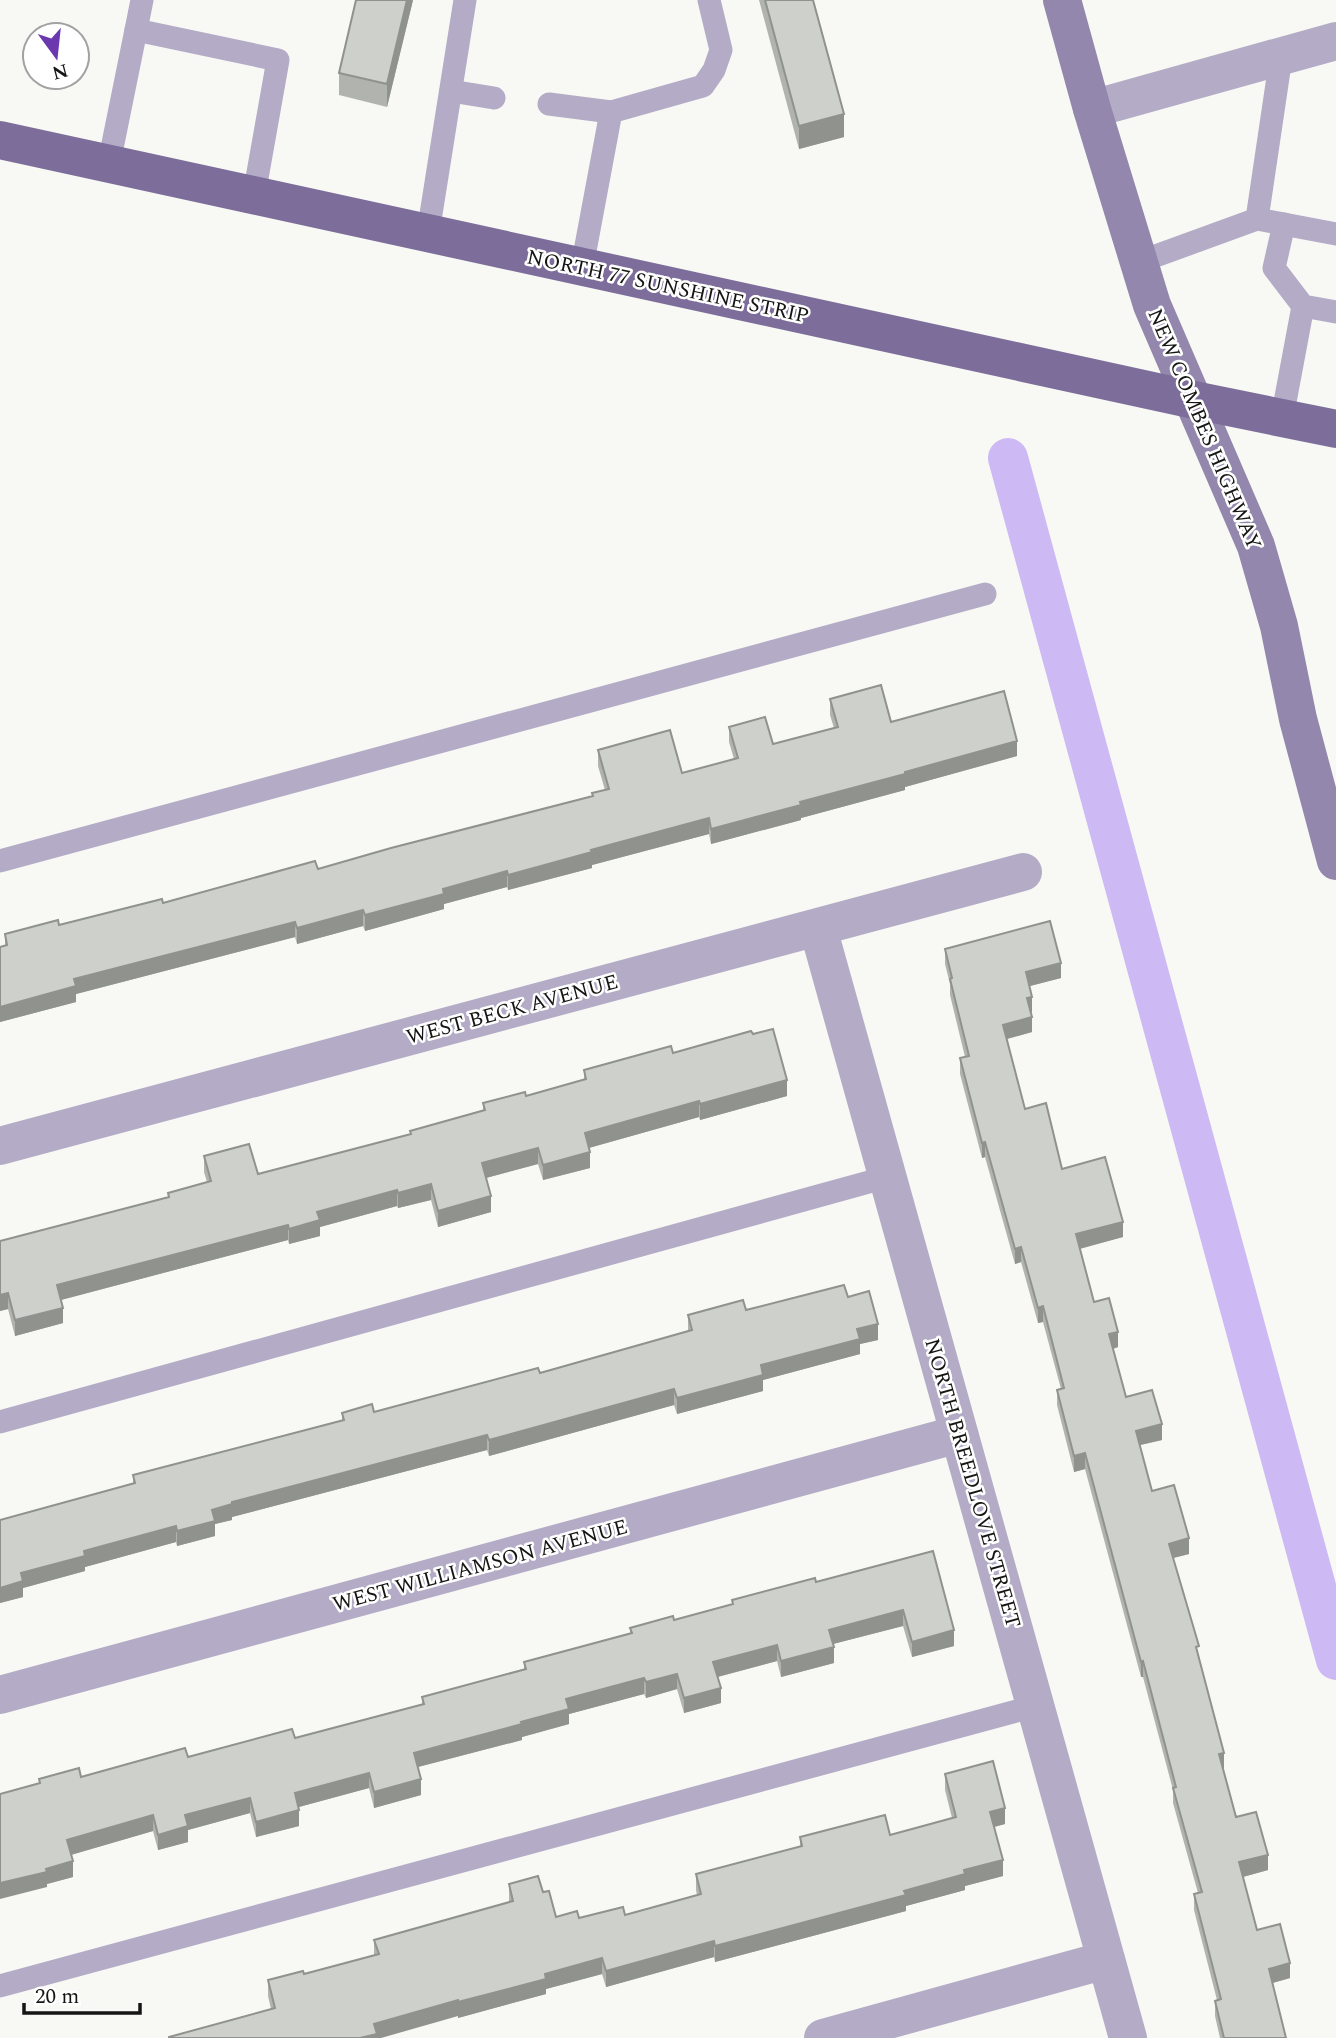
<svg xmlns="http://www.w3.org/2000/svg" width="1336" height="2038" font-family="Spectral,serif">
<rect width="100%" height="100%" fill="#f8f9f4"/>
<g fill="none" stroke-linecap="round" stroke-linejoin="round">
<polyline stroke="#cdbaf5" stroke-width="40" points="1008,458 1336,1660"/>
<g stroke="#b4acc6" stroke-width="23">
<polyline points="142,0 136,30 278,60 254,195"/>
<polyline points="451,91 494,98"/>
<polyline points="549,104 611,112"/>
<polyline points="109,163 136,30"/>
<polyline points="1257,219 1281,57"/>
<polyline points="1284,224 1274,268 1303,306 1336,312"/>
<polyline points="428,233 465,0"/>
<polyline points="1139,262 1257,219 1336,234"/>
<polyline points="582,267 611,112 703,86 714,70 721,50 709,0"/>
<polyline points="1282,418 1303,306"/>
<polyline points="0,861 985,594"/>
<polyline points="0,1422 887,1177"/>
<polyline points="0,1986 1035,1706"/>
</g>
<g stroke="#b4acc6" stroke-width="38">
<polyline points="1092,109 1336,41"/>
<polyline points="818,928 1128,2038"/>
<polyline points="0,1146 1023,872"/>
<polyline points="0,1695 959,1434"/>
<polyline points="823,2038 1106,1960"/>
</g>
<polyline stroke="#9387ad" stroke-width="38" points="1062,0 1092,109 1152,305 1256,546 1279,626 1298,719 1336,861"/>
<polyline stroke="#7c6d9a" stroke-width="38" points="0,140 1194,400 1336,429"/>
</g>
<g fill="#b1b3af">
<polygon points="413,0 387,107 339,95 339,73"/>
<polygon points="759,0 813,0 844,137 799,149"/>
<polygon points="830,699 891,722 1017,756 905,787 905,790 801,818 801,820 711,844 709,834 592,865 592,868 508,890 507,887 444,904 444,909 365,931 363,926 297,944 295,937 76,994 76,1002 0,1022 0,947 5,946 5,934 59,925 318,869 592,796 592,793 605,790 598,766 598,750 682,773 734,759 729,742 729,727 773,744 834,728 830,715"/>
<polygon points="945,949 1061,978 1030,986 1032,1012 1031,1012 1032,1032 1007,1039 1025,1109 1062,1169 1123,1237 1080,1248 1094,1302 1118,1347 1113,1349 1126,1397 1162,1440 1140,1445 1152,1491 1189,1554 1173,1558 1199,1660 1224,1768 1223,1769 1236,1817 1268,1870 1243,1877 1257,1930 1290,1978 1272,1983 1286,2038 1220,2038 1215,2016 1215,2001 1217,2000 1194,1910 1194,1894 1198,1893 1173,1803 1173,1790 1143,1677 1141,1677 1085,1469 1074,1472 1057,1405 1057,1390 1061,1389 1043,1322 1038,1323 1021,1262 1015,1264 985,1157 982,1158 960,1074 960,1058 965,1057 950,995 950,984 945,964"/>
<polygon points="673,1053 787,1096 700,1120 699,1117 589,1148 590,1168 543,1180 538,1164 486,1178 491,1212 438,1227 431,1200 398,1208 397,1206 320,1227 320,1236 289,1244 288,1240 61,1300 63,1323 15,1336 8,1309 0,1311 0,1241 168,1198 168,1193 207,1182 204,1172 204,1156 258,1174 410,1135 410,1131 483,1110 483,1103 526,1096 584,1079 584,1070"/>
<polygon points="848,1297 878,1340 860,1344 860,1354 763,1380 763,1391 677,1414 674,1405 489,1456 487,1450 232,1517 232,1520 215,1524 215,1536 177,1546 176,1542 85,1567 85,1571 23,1588 23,1597 0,1603 0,1520 133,1483 133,1475 342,1420 342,1413 374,1412 540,1373 688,1331 688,1315 746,1310"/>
<polygon points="933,1551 954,1646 912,1657 903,1626 833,1644 834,1663 781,1677 777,1661 718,1677 721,1703 684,1713 677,1689 646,1698 644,1694 569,1714 569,1724 522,1737 522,1740 418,1767 421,1795 374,1808 369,1788 299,1807 299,1826 256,1837 250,1813 188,1830 188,1842 158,1850 153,1831 71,1855 73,1877 47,1884 47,1887 39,1779 81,1777 295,1738 422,1704 422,1697 524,1669 524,1662 630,1633 630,1628 674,1620 732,1604 732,1600 816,1582"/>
<polygon points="945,1774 1005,1824 994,1827 1003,1876 965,1886 965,1890 906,1906 906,1911 715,1962 714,1957 606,1987 602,1974 546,1989 546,1994 458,2018 458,2016 271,2009 268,1996 268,1980 304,1974 374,1955 374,1940 509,1902 509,1884 543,1892 556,1917 579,1918 625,1915 697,1895 696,1890 696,1874 800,1847 800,1837 890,1835 952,1818 945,1790"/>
</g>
<g fill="#90928e">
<polygon points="407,0 413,0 387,107 387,84"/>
<polygon points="844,114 844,137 799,149 799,126"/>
<polygon points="1017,741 1017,756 905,787 905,790 801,818 801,820 711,844 711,829 905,772"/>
<polygon points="709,818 709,834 592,865 592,868 508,890 508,875 591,850"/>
<polygon points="507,871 507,887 444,904 444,909 365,931 365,915 443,889"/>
<polygon points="363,910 363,926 297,944 297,928"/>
<polygon points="295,922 295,937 76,994 76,1002 0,1022 0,1007 74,979"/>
<polygon points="1061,963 1061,978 1026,987 1026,972"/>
<polygon points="1032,997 1032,1012 1027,1013 1027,998"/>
<polygon points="1032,1017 1032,1032 1003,1040 1003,1025"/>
<polygon points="787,1080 787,1096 700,1120 700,1104"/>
<polygon points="699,1101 699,1117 585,1149 585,1133"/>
<polygon points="985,1142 985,1157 982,1158 982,1143"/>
<polygon points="538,1148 538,1164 482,1179 482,1163"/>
<polygon points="590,1152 590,1168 543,1180 543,1165"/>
<polygon points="431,1184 431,1200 398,1208 398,1193"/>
<polygon points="397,1190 397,1206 320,1227 320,1236 289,1244 289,1229 317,1212"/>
<polygon points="491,1196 491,1212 438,1227 438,1211"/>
<polygon points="1123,1222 1123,1237 1076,1250 1076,1234"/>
<polygon points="288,1225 288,1240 57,1301 57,1285"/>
<polygon points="1021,1247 1021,1262 1015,1264 1015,1249"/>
<polygon points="8,1293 8,1309 0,1311 0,1295"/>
<polygon points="1043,1306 1043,1322 1038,1323 1038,1308"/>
<polygon points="63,1308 63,1323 15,1336 15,1320"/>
<polygon points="878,1324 878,1340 860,1344 860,1354 763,1380 763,1391 677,1414 677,1398 761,1365 857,1329"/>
<polygon points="1118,1332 1118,1347 1109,1350 1109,1334"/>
<polygon points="674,1389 674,1405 489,1456 489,1440"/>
<polygon points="1162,1424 1162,1440 1136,1446 1136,1431"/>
<polygon points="487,1435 487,1450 232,1517 232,1520 215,1524 215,1536 177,1546 177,1531 212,1510 232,1502"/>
<polygon points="1085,1453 1085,1469 1074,1472 1074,1456"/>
<polygon points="176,1526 176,1542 85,1567 85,1571 23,1588 23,1597 0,1603 0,1588 21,1573 84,1551"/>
<polygon points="1189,1538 1189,1554 1169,1559 1169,1544"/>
<polygon points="903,1610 903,1626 829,1645 829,1630"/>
<polygon points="954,1630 954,1646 912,1657 912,1642"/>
<polygon points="777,1645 777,1661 713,1678 713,1662"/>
<polygon points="834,1647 834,1663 781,1677 781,1661"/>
<polygon points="1143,1661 1143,1677 1141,1677 1141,1662"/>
<polygon points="677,1674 677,1689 646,1698 646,1682"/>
<polygon points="644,1678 644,1694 569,1714 569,1724 522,1737 522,1740 414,1768 414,1753 521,1722 566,1699"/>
<polygon points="721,1688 721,1703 684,1713 684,1698"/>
<polygon points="1224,1753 1224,1768 1219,1770 1219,1754"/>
<polygon points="369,1773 369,1788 295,1808 295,1793"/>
<polygon points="421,1779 421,1795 374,1808 374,1792"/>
<polygon points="250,1798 250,1813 188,1830 188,1842 158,1850 158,1835 185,1815"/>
<polygon points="1005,1808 1005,1824 990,1828 990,1812"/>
<polygon points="299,1810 299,1826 256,1837 256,1822"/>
<polygon points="153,1815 153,1831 67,1856 67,1840"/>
<polygon points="1268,1855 1268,1870 1239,1878 1239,1862"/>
<polygon points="1003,1860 1003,1876 965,1886 965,1890 906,1906 906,1911 715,1962 715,1946 904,1891 964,1870"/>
<polygon points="73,1861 73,1877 47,1884 47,1887 0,1899 0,1883"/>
<polygon points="714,1941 714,1957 606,1987 606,1971"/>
<polygon points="602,1958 602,1974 546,1989 546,1994 458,2018 458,2002 545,1974"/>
<polygon points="1290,1963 1290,1978 1269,1984 1269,1969"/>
<polygon points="458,2000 458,2016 381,2038 360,2038 374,2024"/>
</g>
<g fill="#ced0cb" stroke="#90928e" stroke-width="2">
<polygon points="356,0 407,0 387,84 339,73"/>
<polygon points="765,0 813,0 844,114 799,126"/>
<polygon points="881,685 891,722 1004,691 1017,741 905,772 905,774 800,802 801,805 711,829 709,818 591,850 592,852 508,875 507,871 443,889 444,894 365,915 363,910 297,928 295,922 74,979 76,986 0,1007 0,947 7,945 5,934 58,920 59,925 162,899 163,903 315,861 318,869 391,848 593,796 592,793 609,789 598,750 670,730 682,773 738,758 729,727 765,717 773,744 838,727 830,699"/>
<polygon points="1050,921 1061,963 1026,972 1032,997 1027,998 1032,1017 1003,1025 1025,1109 1046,1103 1062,1169 1105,1157 1123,1222 1076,1234 1094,1302 1109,1298 1118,1332 1109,1334 1126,1397 1152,1390 1162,1424 1136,1431 1152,1491 1174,1485 1189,1538 1169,1544 1199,1646 1196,1647 1224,1753 1219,1754 1236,1817 1256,1812 1268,1855 1239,1862 1257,1930 1280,1924 1290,1963 1269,1969 1286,2038 1224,2038 1215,2001 1221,1999 1194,1894 1202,1892 1173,1788 1176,1787 1143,1661 1141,1662 1085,1453 1074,1456 1057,1390 1064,1388 1043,1306 1038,1308 1021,1247 1015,1249 985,1142 982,1143 960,1058 969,1056 950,979 952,978 945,949"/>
<polygon points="773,1029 787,1080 700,1104 699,1101 585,1133 590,1152 543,1165 538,1148 482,1163 491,1196 438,1211 431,1184 398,1193 397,1190 317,1212 320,1220 289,1229 288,1225 57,1285 63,1308 15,1320 8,1293 0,1295 0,1241 169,1197 168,1193 211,1181 204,1156 249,1144 258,1174 411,1134 410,1131 485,1110 483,1103 525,1092 526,1096 586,1079 584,1070 671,1046 673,1053 751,1031 753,1034"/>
<polygon points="844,1285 848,1297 869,1291 878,1324 857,1329 860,1339 761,1365 763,1375 677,1398 674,1389 489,1440 487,1435 232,1502 232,1504 212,1510 215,1521 177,1531 176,1526 84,1551 85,1556 21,1573 23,1581 0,1588 0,1520 135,1483 133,1475 344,1420 342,1413 372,1404 374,1412 538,1368 540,1373 692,1330 688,1315 743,1300 746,1310"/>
<polygon points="933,1551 954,1630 912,1642 903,1610 829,1630 834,1647 781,1661 777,1645 713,1662 721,1688 684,1698 677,1674 646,1682 644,1678 566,1699 569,1709 521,1722 522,1724 414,1753 421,1779 374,1792 369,1773 295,1793 299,1810 256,1822 250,1798 185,1815 188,1826 158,1835 153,1815 67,1840 73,1861 46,1869 47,1872 0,1883 0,1794 40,1783 39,1779 79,1768 81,1777 185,1748 188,1757 292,1729 295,1738 424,1704 422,1697 526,1669 524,1662 632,1633 630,1628 673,1616 674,1620 733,1604 732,1600 815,1578 816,1582"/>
<polygon points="993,1761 1005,1808 990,1812 1003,1860 964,1870 965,1874 904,1891 906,1895 715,1946 714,1941 606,1971 602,1958 545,1974 546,1979 458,2002 458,2000 374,2024 377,2034 360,2038 169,2038 169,2037 275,2008 268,1980 303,1971 304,1974 379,1954 374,1940 513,1901 509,1884 538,1876 543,1892 549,1891 556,1917 577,1911 579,1918 623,1907 625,1915 701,1894 696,1874 802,1846 800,1837 885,1815 890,1835 956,1817 945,1774"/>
</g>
<g text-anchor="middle" stroke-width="5" stroke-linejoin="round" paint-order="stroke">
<g font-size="21" fill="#151614" stroke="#fff">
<text transform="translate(668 286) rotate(12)" y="7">NORTH 77 SUNSHINE STRIP</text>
<text transform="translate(1205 429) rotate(67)" y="7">NEW COMBES HIGHWAY</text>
<text transform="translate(512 1009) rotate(-15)" y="7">WEST BECK AVENUE</text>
<text transform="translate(973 1483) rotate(74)" y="7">NORTH BREEDLOVE STREET</text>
<text transform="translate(480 1565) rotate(-15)" y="7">WEST WILLIAMSON AVENUE</text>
</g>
</g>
<g transform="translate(56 56) rotate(165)"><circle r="33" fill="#ffffff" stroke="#a1a2a1" stroke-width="2"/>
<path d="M0-5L12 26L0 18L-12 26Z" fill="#6c38af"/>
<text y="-10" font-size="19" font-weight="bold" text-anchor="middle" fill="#151614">N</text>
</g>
<path d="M24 2003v10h116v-10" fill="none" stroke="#151614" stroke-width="3.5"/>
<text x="35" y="2003" font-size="21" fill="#151614" stroke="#ffffff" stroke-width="5" paint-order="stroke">20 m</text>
</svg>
